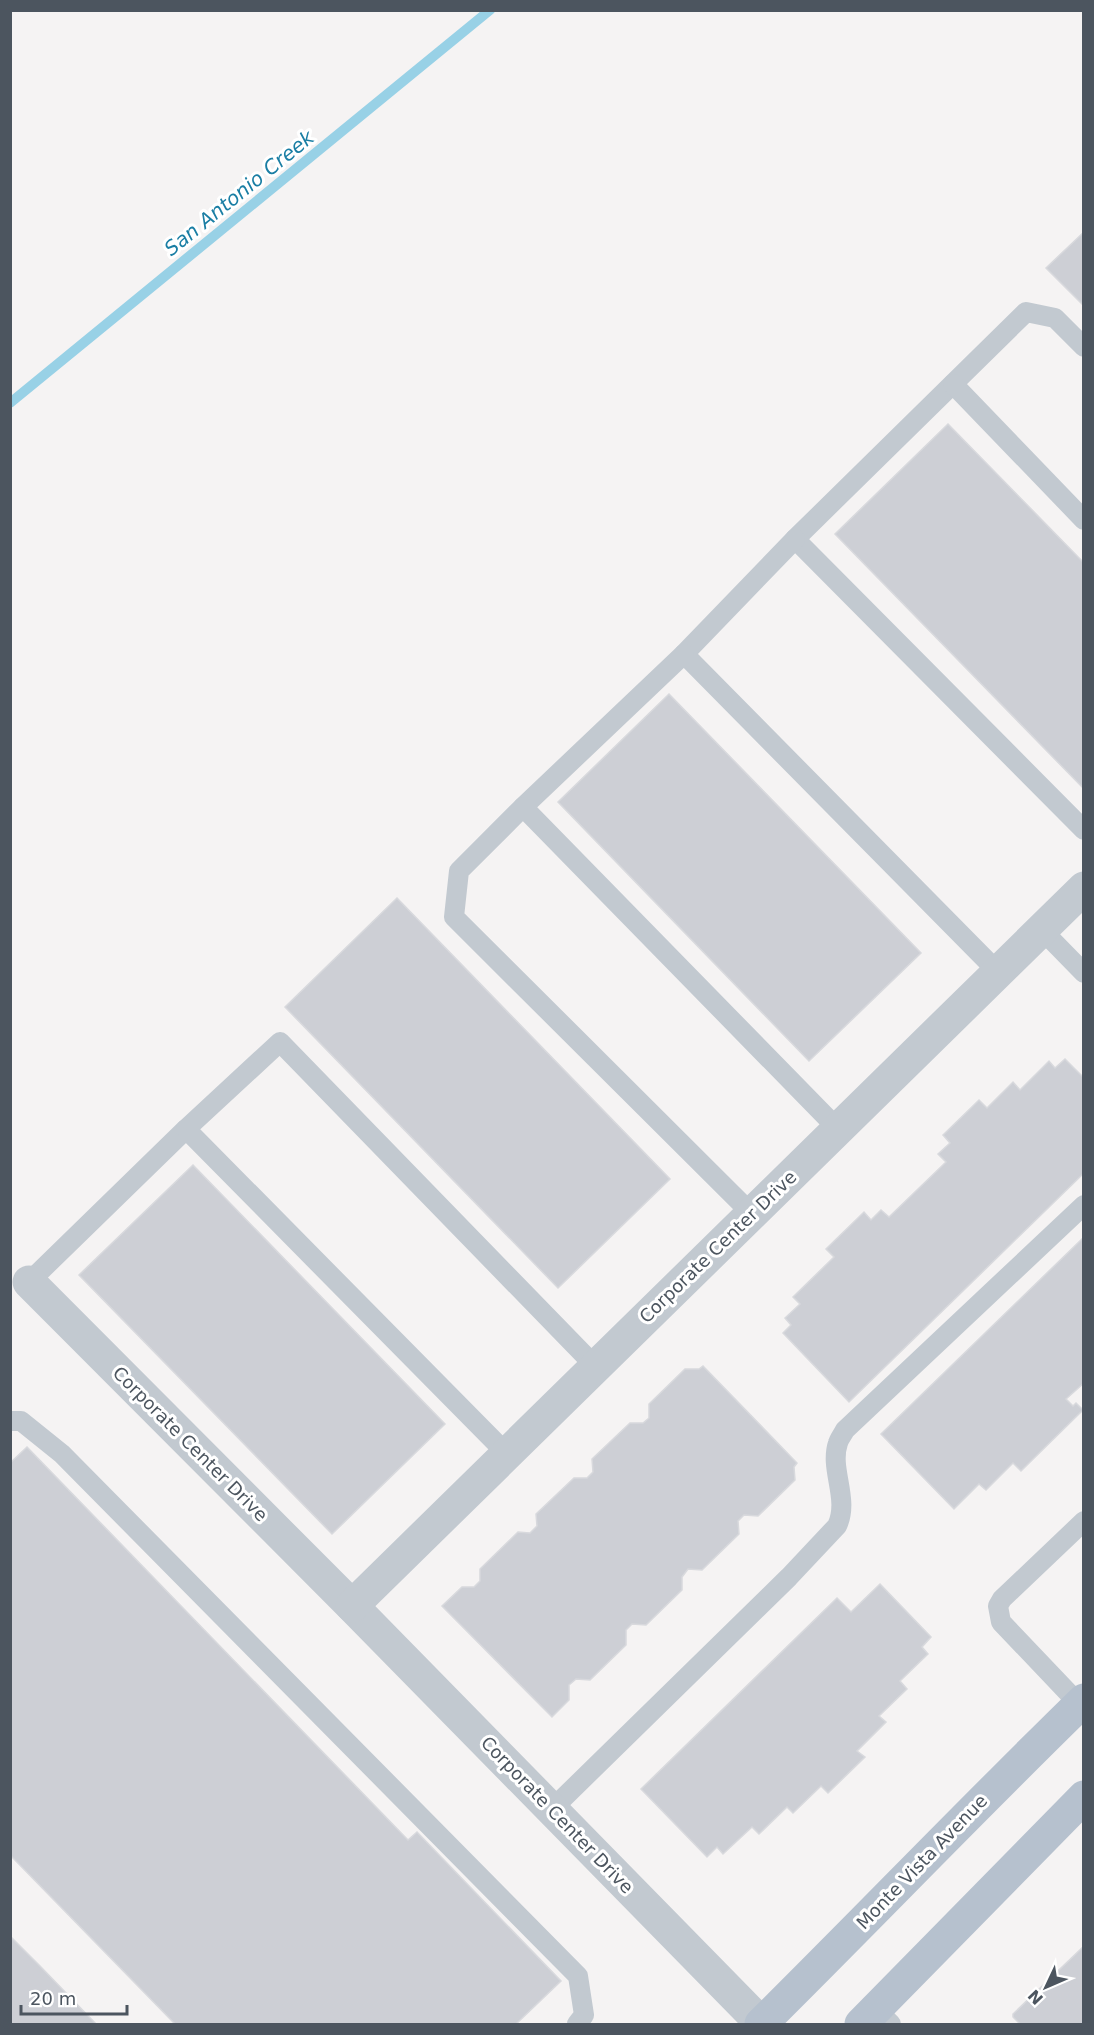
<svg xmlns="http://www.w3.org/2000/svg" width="1094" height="2035" font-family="'DejaVu Sans',sans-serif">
<rect width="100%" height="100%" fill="#f5f3f3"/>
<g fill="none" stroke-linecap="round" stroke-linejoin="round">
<polyline stroke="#98d1e6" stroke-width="10" points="10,403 490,10"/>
</g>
<g fill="#cdcfd5" stroke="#d8d9dd" stroke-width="1.5">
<polygon points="1084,232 1084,306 1046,268"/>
<polygon points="948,424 1084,563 1084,789 835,534"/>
<polygon points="669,694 921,953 809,1061 558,802"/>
<polygon points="397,898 670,1179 558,1288 285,1007"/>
<polygon points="1065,1059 1084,1078 1084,1173 849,1402 783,1333 791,1325 785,1318 800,1304 793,1297 834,1257 826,1249 864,1212 871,1220 881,1210 889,1217 946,1162 938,1154 950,1143 943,1135 979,1100 987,1108 1013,1082 1020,1090 1049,1061 1055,1068"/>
<polygon points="193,1165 445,1424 332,1534 79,1275"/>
<polygon points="1084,1237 1084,1383 1066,1399 1073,1406 1076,1403 1083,1410 1021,1471 1013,1463 986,1490 979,1484 954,1509 881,1434"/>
<polygon points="703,1366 797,1463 794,1467 795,1480 758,1516 744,1515 738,1521 739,1534 702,1570 688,1569 682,1577 682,1590 646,1625 632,1624 626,1630 626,1645 590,1680 576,1679 569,1685 569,1700 552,1717 442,1606 462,1587 474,1587 480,1581 480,1569 518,1532 530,1533 537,1526 536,1514 574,1478 587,1478 593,1472 592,1459 630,1423 643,1423 649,1418 649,1404 685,1369 699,1369"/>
<polygon points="27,1447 408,1840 417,1832 561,1981 516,2024 175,2024 10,1855 10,1463"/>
<polygon points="880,1584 931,1637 922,1647 928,1654 900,1681 907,1689 879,1716 886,1722 857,1751 865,1757 828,1793 821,1786 793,1813 787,1807 759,1834 752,1827 723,1854 717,1847 707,1857 641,1789 837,1598 851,1612"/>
<polygon points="10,1936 40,1966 96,2024 10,2024"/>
<polygon points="1084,1946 1084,2024 1020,2024 1013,2017 1013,2014"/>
</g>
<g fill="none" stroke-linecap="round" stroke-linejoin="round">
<g stroke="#c2c9d0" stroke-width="20">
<polyline points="1084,347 1055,318 1026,312 795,539 1084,830"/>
<polyline points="953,384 1084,520"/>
<polyline points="795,539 684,654 998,972"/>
<polyline points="523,807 684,654"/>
<polyline points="1041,929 1084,973"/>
<polyline points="752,1214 454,917 459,871 523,807 838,1129"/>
<polyline points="29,1282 186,1129"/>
<polyline points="10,1421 21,1421 62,1454 578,1976 584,2015 577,2024"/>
<polyline points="507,1454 186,1129 280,1042 596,1367"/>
<polyline points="1079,1704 1001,1622 998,1606 1002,1599 1084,1521"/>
<path d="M551,1810L789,1577L837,1526C850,1499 829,1469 838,1443C839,1439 843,1434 845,1430L1084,1205"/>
<polyline points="876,2009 891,2024"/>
</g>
<g stroke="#c2c9d0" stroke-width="33">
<polyline points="29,1282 352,1606 762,2024"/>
<polyline points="352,1606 1084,888"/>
</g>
<g stroke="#b6c1ce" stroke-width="33">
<path d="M761,2024C869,1917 974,1807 1084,1700"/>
<polyline points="861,2024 1084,1797"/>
</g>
</g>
<g text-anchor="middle" stroke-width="6" stroke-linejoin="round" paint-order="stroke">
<g font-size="18" fill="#4c555f" stroke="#fff">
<text transform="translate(718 1247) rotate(-44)" y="6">Corporate Center Drive</text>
<text transform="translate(190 1444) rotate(45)" y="6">Corporate Center Drive</text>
<text transform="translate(557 1815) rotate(46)" y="6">Corporate Center Drive</text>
<text transform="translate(922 1862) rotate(-46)" y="6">Monte Vista Avenue</text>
</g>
<g font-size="20" font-style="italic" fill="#1a7ea4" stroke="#fff">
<text transform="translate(239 193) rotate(-39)" y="7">San Antonio Creek</text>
</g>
</g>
<rect width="1094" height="2035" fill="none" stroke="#4c555f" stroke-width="24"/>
<g transform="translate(1046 1987) rotate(226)" stroke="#ffffff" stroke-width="4.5" paint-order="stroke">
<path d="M0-4.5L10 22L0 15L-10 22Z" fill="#4c555f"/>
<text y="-9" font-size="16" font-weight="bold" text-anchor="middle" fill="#4c555f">N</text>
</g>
<path d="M21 2005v9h106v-9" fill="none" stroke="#4c555f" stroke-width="3"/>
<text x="30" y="2005" font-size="18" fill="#4c555f" stroke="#ffffff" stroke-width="4.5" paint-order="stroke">20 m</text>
</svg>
